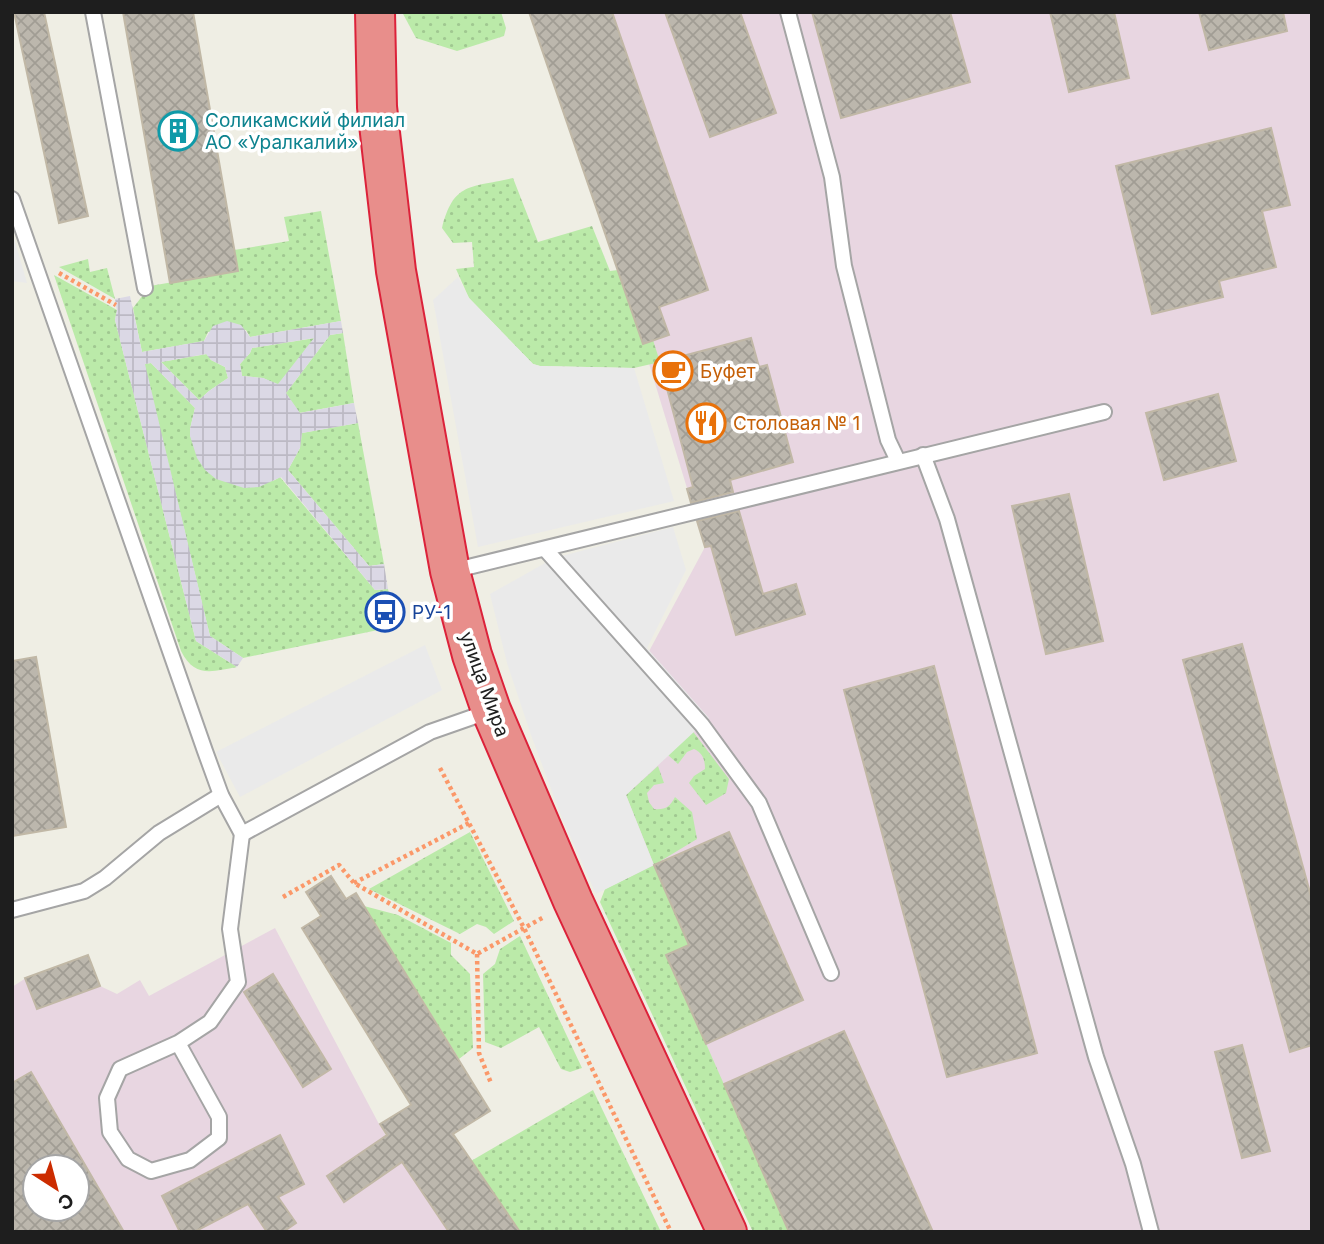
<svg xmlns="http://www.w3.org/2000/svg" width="1324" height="1244" font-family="Inter,sans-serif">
<defs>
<pattern id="grass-dots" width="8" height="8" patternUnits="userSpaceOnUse" patternTransform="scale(1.75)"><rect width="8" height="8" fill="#bbeaa9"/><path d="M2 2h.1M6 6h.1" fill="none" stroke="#a0c891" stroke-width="1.8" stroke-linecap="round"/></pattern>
<pattern id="plaza-grid" width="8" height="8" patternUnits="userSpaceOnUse" patternTransform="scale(1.75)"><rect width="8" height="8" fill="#dbd8e5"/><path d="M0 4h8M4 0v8" fill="none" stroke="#bcb9c4"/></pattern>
<pattern id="building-cross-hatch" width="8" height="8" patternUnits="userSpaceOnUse" patternTransform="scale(1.75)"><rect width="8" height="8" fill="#bcb7ad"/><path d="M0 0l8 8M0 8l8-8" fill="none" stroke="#a19d94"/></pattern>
</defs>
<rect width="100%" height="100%" fill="#efeee4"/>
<g fill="#e8d6e1" fill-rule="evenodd">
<polygon points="529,12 1312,12 1312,1232 789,1232 666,955 556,687 647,655 705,547 643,344"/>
<path d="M275,928L379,1124L404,1166L520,1232H12V987L26,978L88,955L100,986L117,994L140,980L149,996ZM35,1167H77V1209H35Z"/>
</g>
<g fill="url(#grass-dots)">
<polygon points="402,12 501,12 506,28 504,36 457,51 416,38"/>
<path d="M513,178L538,242L592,226L610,271L618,270L653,340L660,362L634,368L540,366L533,364L469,298L456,269L474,267L472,242L453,243L442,228C454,181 471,188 513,178Z"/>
<polygon points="321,211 341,321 250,337 246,330 208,332 204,341 142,352 133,308 150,286 237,271 234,250 289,241 284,217"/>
<polygon points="88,259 90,272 107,268 115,299 59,267"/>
<path d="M54,275L117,310L115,320L196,641L237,667C213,671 195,679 181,651Z"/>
<polygon points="343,333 354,403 299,413 286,393 330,335"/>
<polygon points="315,338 278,385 263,378 242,376 240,364 250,353 252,348"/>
<polygon points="207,354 211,360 225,367 228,378 209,391 199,400 161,362"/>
<polygon points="151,363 195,408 190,429 190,436 273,481 280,477 375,590 388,589 390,598 372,601 378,630 243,658 210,636 144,364"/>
<polygon points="358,423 384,564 369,566 288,470 300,448 302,433"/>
<path d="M691,729L729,779L726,793L706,805L689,783L694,776L705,769C705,760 703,753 694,749L687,752L678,764L668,755Z"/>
<path d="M658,766L664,783L654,785L647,793L649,802L654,809C665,810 670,807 675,797L692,812L697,839L654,865L689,945L667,955L789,1232H753L600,902L605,889L654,865L626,795Z"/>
<polygon points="470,832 514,921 494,934 486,927 477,924 460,934 369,889"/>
<polygon points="364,906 398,915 451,943 451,955 470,974 473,1048 459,1059"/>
<polygon points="520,936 582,1068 570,1072 561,1069 539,1027 501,1048 485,1042 483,974 495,964 500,949"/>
<polygon points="593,1090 661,1232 520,1232 471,1161"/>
</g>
<g fill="#eaeaea">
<polygon points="12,231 27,283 12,281"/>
<polygon points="458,277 469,298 533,364 540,366 634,368 674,501 478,547 433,300"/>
<polygon points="673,527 686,570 647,648 709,718 626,795 654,865 596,894 562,818 531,735 507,663 490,594 554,558"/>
<polygon points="425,645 442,690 240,797 216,752"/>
</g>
<path fill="url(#plaza-grid)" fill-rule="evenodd" d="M130,296L142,352L204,341L213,326L227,321L241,325L250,337L341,321L343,333L330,335L286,393L300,413L354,403L358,423L302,433L300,448L288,470L369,566L384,564L388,589L375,590L281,477L259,487L244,488L216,479L205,470L197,458L190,436V429L195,408L151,363L145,364L210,636L243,658L237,667L196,641L115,320L117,310L115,299ZM314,338L278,384L263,378L242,376L240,364L250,353L252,348ZM206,354L211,360L225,367L228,378L209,391L199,400L161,362Z"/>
<g fill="url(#building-cross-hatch)" stroke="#c1b8a6" stroke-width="2" fill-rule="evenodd">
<polygon points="14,12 44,12 88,216 59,223"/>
<polygon points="123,12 193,12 238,271 170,283"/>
<polygon points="529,12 612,12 708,290 659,307 669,335 643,344"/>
<polygon points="665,12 740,12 776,113 710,137"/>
<polygon points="812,12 950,12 970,82 841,118"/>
<polygon points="1050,12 1114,12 1129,78 1069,92"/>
<polygon points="1199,12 1283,12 1287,31 1209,50"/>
<polygon points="1271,128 1290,205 1262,211 1276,267 1219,281 1223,297 1152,314 1116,166"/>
<polygon points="751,338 759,367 767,365 793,462 730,480 733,492 691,503 687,489 693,487 660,362"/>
<polygon points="1218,394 1236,461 1164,480 1146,413"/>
<polygon points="1069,494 1103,641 1046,654 1012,506"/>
<polygon points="739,511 763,594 796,584 805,614 736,635 711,546 705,547 697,521"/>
<polygon points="1242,644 1312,900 1312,1045 1290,1052 1183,660"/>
<polygon points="36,657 66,827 12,836 12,661"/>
<polygon points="934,666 1037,1053 947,1077 844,690"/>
<polygon points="729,832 803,1000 706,1044 666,955 689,945 654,865"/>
<polygon points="331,876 346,899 356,893 490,1111 453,1134 520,1232 449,1232 402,1162 344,1202 327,1176 387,1135 380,1124 411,1105 302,928 321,916 306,892"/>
<polygon points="88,955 100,986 37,1009 25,978"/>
<polygon points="273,974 331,1069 303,1087 244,992"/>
<polygon points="844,1031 894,1144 933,1232 789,1232 724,1084"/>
<polygon points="1242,1045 1270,1151 1242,1158 1215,1052"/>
<path d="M31,1072L124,1232H12V1083ZM35,1167H77V1209H35Z"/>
<polygon points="280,1135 304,1184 278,1197 296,1223 283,1232 267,1232 248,1204 194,1232 180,1232 162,1196"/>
</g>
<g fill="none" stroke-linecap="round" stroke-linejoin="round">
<g stroke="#a5a5a5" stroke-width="18">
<g id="lane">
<polyline points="93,12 145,288"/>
<polyline points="788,12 832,177 844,266 888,440 898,461"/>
<polyline points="12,199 205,751 221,795 242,834 430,732 490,711"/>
<polyline points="923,455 947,519 1096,1057 1133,1164 1151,1232"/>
<polyline points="545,549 702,725 759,803 831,973"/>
<polyline points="452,571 1104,412"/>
<polyline points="12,910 84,891 105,878 159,833 221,795"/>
<polyline points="178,1043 219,1117 219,1138 190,1160 151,1171 128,1159 110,1132 107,1098 120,1069 178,1043 210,1022 238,982 230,929 242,834"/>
</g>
</g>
<g stroke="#dc223a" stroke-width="42">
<polyline id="highway" points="375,12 377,107 396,271 450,571 472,655 491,710 573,901 727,1232"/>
</g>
<g stroke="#fb9869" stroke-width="4.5" stroke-dasharray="3.5 3.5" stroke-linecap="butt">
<polyline points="59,273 116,305"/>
<polyline points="440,768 524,928 671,1232"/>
<polyline points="354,883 469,823"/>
<polyline points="283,897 339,865 354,883 477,954 544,917"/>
<polyline points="477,954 479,1053 491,1083"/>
</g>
<use href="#lane" stroke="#fff" stroke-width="14"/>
<use href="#highway" stroke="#e88e8b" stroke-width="38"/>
</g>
<defs>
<g id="building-ring" transform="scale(2.0125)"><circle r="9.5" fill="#fff" stroke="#0f9aa8" stroke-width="1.5"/><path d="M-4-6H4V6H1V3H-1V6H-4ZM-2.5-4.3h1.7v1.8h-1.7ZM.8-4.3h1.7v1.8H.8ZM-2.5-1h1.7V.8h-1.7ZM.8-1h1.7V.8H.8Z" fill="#0f9aa8"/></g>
<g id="cafe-ring" transform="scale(2.0125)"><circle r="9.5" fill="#fff" stroke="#e8710a" stroke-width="1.5"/><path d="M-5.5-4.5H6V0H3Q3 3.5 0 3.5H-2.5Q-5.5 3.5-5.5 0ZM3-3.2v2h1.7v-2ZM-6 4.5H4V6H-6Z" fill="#e8710a"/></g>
<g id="restaurant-ring" transform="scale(2.0125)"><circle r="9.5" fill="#fff" stroke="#e8710a" stroke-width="1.5"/><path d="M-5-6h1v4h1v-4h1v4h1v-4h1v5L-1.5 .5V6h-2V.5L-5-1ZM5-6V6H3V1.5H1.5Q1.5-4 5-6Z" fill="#e8710a"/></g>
<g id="bus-ring" transform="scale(2.0125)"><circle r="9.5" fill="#fff" stroke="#1a4fb4" stroke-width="1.5"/><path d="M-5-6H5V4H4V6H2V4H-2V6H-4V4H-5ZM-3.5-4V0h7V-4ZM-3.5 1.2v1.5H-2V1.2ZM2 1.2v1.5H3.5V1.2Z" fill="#1a4fb4"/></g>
</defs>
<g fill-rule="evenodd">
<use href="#building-ring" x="178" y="131"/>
<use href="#cafe-ring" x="673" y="371"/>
<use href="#restaurant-ring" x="706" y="423"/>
<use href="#bus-ring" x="385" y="612"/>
</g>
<g text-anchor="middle" stroke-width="7" stroke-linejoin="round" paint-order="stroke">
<g font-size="19" fill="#0d838f" stroke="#fff" text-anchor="start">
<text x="205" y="127">Соликамский филиал<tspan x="205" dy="22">АО «Уралкалий»</tspan></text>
</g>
<g font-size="19" fill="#c56008" stroke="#fff" text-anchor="start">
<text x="700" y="378">Буфет</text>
<text x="733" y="430">Столовая № 1</text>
</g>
<g font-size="19" fill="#164399" stroke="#fff" text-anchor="start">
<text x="412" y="619">РУ-1</text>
</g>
<g font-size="19" fill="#1e1e1e" stroke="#fff">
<text transform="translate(485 684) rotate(70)" y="7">улица Мира</text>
</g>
</g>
<rect width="1324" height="1244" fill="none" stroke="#1e1e1e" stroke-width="28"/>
<g transform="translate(56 1188) rotate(144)"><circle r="33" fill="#ffffff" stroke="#a5a5a5" stroke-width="2"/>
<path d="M0-5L12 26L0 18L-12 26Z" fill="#cc2c00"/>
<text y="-10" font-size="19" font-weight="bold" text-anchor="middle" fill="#1e1e1e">С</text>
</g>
</svg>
